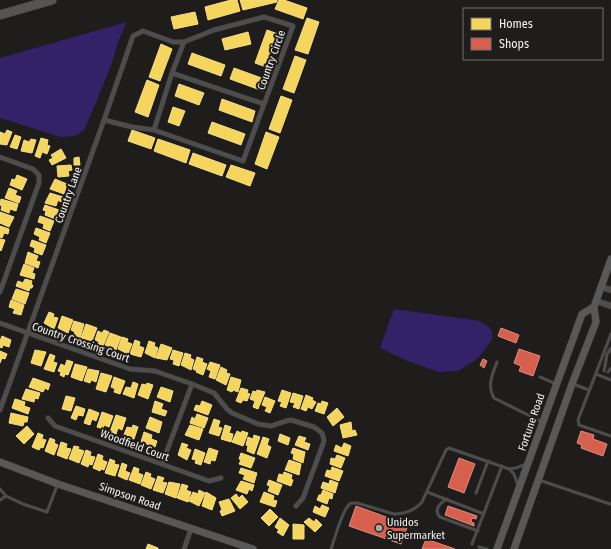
<svg xmlns="http://www.w3.org/2000/svg" width="611" height="549" font-family="'Fira Sans Condensed',sans-serif">
<rect width="100%" height="100%" fill="#1e1d1c"/>
<g fill="#342268">
<polygon points="127,22 118,42 112,63 95,105 84,130 75,136 61,137 0,118 0,58"/>
<polygon points="394,309 480,321 489,327 492,332 492,340 477,359 458,371 439,372 408,361 380,348"/>
</g>
<g fill="#f6d55c" stroke="#f5de89">
<polygon points="231,0 237,0 240,11 208,20 205,7"/>
<polygon points="240,0 277,0 277,2 243,10"/>
<polygon points="279,0 284,0 307,8 303,19 275,9"/>
<polygon points="195,12 198,24 174,29 171,17"/>
<polygon points="307,18 319,22 308,54 295,50"/>
<polygon points="267,30 278,34 266,67 255,63"/>
<polygon points="248,32 251,44 225,50 222,39"/>
<polygon points="161,44 172,49 160,81 149,77"/>
<polygon points="192,53 225,65 221,76 188,64"/>
<polygon points="295,56 306,60 294,93 283,89"/>
<polygon points="234,68 267,80 263,91 230,79"/>
<polygon points="147,80 159,85 148,117 135,112"/>
<polygon points="179,84 204,93 199,105 175,96"/>
<polygon points="281,96 292,100 280,133 269,129"/>
<polygon points="222,99 255,111 252,122 219,110"/>
<polygon points="173,107 185,111 179,126 168,122"/>
<polygon points="212,122 245,134 241,145 208,133"/>
<polygon points="7,130 12,132 7,145 0,144 0,132 5,134"/>
<polygon points="132,130 155,138 151,149 128,141"/>
<polygon points="266,132 279,137 267,169 255,164"/>
<polygon points="15,135 21,137 17,149 10,147"/>
<polygon points="41,138 48,140 47,145 50,146 47,154 42,152 40,158 35,156"/>
<polygon points="31,139 36,140 32,153 21,151 24,140 29,142"/>
<polygon points="158,139 190,150 186,163 154,151"/>
<polygon points="61,149 66,158 52,165 49,160 53,158 51,155"/>
<polygon points="193,153 226,165 222,176 189,164"/>
<polygon points="79,157 80,165 74,165 74,158"/>
<polygon points="71,165 72,170 68,171 69,176 58,177 57,166"/>
<polygon points="231,165 255,173 250,186 226,177"/>
<polygon points="17,175 27,179 22,190 10,185 12,179 15,180"/>
<polygon points="55,179 67,184 64,194 50,189"/>
<polygon points="9,188 17,191 15,195 21,197 19,203 5,198"/>
<polygon points="50,193 63,197 61,202 58,200 56,206 45,203"/>
<polygon points="1,199 18,204 16,211 10,209 9,213 1,210 2,206 0,205"/>
<polygon points="45,205 59,210 55,219 45,215 46,211 43,210"/>
<polygon points="0,212 14,217 9,227 0,223"/>
<polygon points="40,216 54,221 50,231 43,228 44,224 38,222"/>
<polygon points="0,226 9,229 8,234 4,233 2,238 0,237"/>
<polygon points="36,228 50,233 46,243 39,240 40,237 34,234"/>
<polygon points="0,239 5,240 1,251 0,250"/>
<polygon points="32,240 46,245 42,255 34,252 35,248 30,246"/>
<polygon points="28,252 38,256 36,261 40,262 38,268 25,263"/>
<polygon points="24,264 34,268 32,273 35,274 34,279 20,275"/>
<polygon points="25,279 32,281 31,285 33,285 32,288 30,288 29,291 16,286 18,281 23,283"/>
<polygon points="16,289 29,293 25,304 12,299"/>
<polygon points="11,300 24,305 21,315 13,313 15,309 9,307"/>
<polygon points="49,312 54,314 53,317 58,318 54,329 44,323"/>
<polygon points="62,316 73,320 68,333 58,328"/>
<polygon points="74,321 84,324 80,338 74,336 75,332 71,330"/>
<polygon points="86,324 97,328 92,341 81,338"/>
<polygon points="104,330 109,332 103,346 98,344 99,342 95,340 98,331 102,333"/>
<polygon points="110,333 121,337 116,350 105,345"/>
<polygon points="2,336 11,340 9,347 3,345 2,348 0,347 0,341"/>
<polygon points="122,337 128,339 127,342 132,344 128,354 118,349"/>
<polygon points="135,340 140,342 139,346 144,348 141,357 130,354"/>
<polygon points="149,341 155,343 154,346 158,348 155,358 145,353"/>
<polygon points="161,344 172,348 167,360 156,358"/>
<polygon points="35,350 46,352 41,366 31,363"/>
<polygon points="173,350 183,353 179,366 173,364 174,360 170,359"/>
<polygon points="0,351 7,354 5,359 2,358 0,363"/>
<polygon points="185,353 191,355 190,358 194,360 191,370 181,365"/>
<polygon points="50,354 55,356 53,362 57,363 54,372 44,369"/>
<polygon points="197,357 203,359 202,362 207,364 203,375 196,372 197,371 193,369"/>
<polygon points="67,360 73,362 68,375 65,374 64,377 60,375 61,372 58,371 61,364 65,366"/>
<polygon points="210,362 220,365 215,379 209,377 211,371 207,369"/>
<polygon points="75,364 87,367 82,381 71,377"/>
<polygon points="221,367 227,370 226,373 230,374 226,385 216,380"/>
<polygon points="88,369 99,371 96,382 91,380 90,383 84,381"/>
<polygon points="101,373 112,376 106,392 96,389"/>
<polygon points="114,377 125,381 120,394 114,392 115,389 111,387"/>
<polygon points="231,377 241,380 238,392 233,390 232,392 227,390"/>
<polygon points="33,378 50,384 48,390 45,388 43,392 29,387"/>
<polygon points="133,382 138,384 134,398 123,394 126,387 131,388"/>
<polygon points="147,383 153,385 148,399 138,395 142,384 146,385"/>
<polygon points="161,387 173,391 170,402 157,397"/>
<polygon points="241,388 248,390 247,393 250,394 247,401 243,400 241,403 236,401"/>
<polygon points="26,389 40,393 38,399 35,398 34,402 22,399"/>
<polygon points="257,390 265,392 258,409 253,407 255,401 250,399 253,391 256,392"/>
<polygon points="282,390 291,393 286,408 280,406 282,402 278,401"/>
<polygon points="293,393 303,396 299,409 293,407 295,403 290,402"/>
<polygon points="306,395 313,398 312,400 316,402 312,409 308,407 306,411 301,409"/>
<polygon points="66,396 75,398 71,411 62,409"/>
<polygon points="265,397 275,401 270,413 265,411 267,407 262,405"/>
<polygon points="15,399 25,402 24,406 30,408 28,414 12,408"/>
<polygon points="155,401 163,404 161,409 167,411 165,416 152,412"/>
<polygon points="202,401 212,405 208,415 194,410 196,405 200,406"/>
<polygon points="322,401 328,403 324,414 315,411 318,403 321,404"/>
<polygon points="76,406 85,409 83,416 78,415 76,420 71,418"/>
<polygon points="337,408 344,417 333,426 327,417"/>
<polygon points="89,409 99,413 96,421 92,419 90,425 84,423"/>
<polygon points="102,412 113,416 109,427 104,425 103,429 97,427"/>
<polygon points="11,413 28,417 27,422 24,422 23,426 9,423"/>
<polygon points="197,414 208,418 204,428 190,423 192,417 195,419"/>
<polygon points="116,415 126,418 122,430 118,428 116,434 110,432"/>
<polygon points="150,417 162,422 159,433 146,428"/>
<polygon points="214,419 220,421 218,427 222,428 219,436 209,433"/>
<polygon points="351,422 352,431 355,430 357,435 343,438 340,425"/>
<polygon points="133,425 138,427 134,439 123,437 127,427 132,428"/>
<polygon points="190,425 203,429 199,440 185,435"/>
<polygon points="225,425 231,427 229,433 233,434 231,442 221,439"/>
<polygon points="27,426 34,434 24,444 16,436"/>
<polygon points="237,431 241,433 242,431 248,433 243,446 232,442"/>
<polygon points="144,432 152,435 151,439 157,441 155,447 141,442"/>
<polygon points="38,433 43,435 42,439 46,440 43,448 41,447 39,450 32,447"/>
<polygon points="280,434 290,438 288,445 278,441"/>
<polygon points="254,435 260,437 254,454 247,451 248,446 246,445 248,437 253,439"/>
<polygon points="299,436 306,438 304,442 310,444 308,450 295,445"/>
<polygon points="263,437 269,439 267,445 271,447 267,458 257,454"/>
<polygon points="50,438 55,440 54,443 58,445 54,455 45,451"/>
<polygon points="61,442 67,444 66,448 71,449 67,459 57,455"/>
<polygon points="182,443 188,445 186,448 191,450 187,460 178,455"/>
<polygon points="344,443 351,446 348,456 334,451 336,445 342,448"/>
<polygon points="74,446 79,447 78,449 84,451 79,463 69,459"/>
<polygon points="209,448 218,451 215,461 211,460 210,464 204,462"/>
<polygon points="293,448 305,452 303,463 293,459 294,454 291,453"/>
<polygon points="195,449 205,453 201,465 195,463 196,460 192,459"/>
<polygon points="86,450 91,452 90,456 95,457 92,465 89,464 88,467 81,464"/>
<polygon points="241,453 255,458 251,468 239,464 241,460 239,459"/>
<polygon points="98,454 103,456 102,460 107,462 104,470 101,469 100,471 93,468"/>
<polygon points="337,455 345,458 341,468 330,464 331,458 335,459"/>
<polygon points="110,459 115,461 114,464 119,465 115,476 105,473"/>
<polygon points="289,460 301,464 299,475 285,470"/>
<polygon points="122,463 127,465 125,471 130,473 127,480 118,476"/>
<polygon points="134,467 139,469 138,473 143,475 140,484 129,480"/>
<polygon points="332,467 343,471 339,481 325,476 327,470 331,471"/>
<polygon points="241,468 257,473 254,483 243,479 245,475 239,473"/>
<polygon points="146,472 151,474 150,477 155,479 151,489 141,485"/>
<polygon points="284,472 292,475 291,479 293,480 291,486 277,481 279,474 283,475"/>
<polygon points="158,476 164,478 162,482 167,483 163,493 153,490"/>
<polygon points="269,480 282,485 278,495 268,491 270,486 267,485"/>
<polygon points="330,480 338,483 335,493 321,488 323,482 329,484"/>
<polygon points="241,481 254,485 252,491 249,489 247,494 236,490"/>
<polygon points="169,482 180,484 176,498 165,494"/>
<polygon points="182,484 188,486 186,490 191,492 188,502 177,498"/>
<polygon points="199,490 205,493 199,506 189,501 193,492 198,494"/>
<polygon points="323,490 333,494 332,499 329,498 327,504 317,500 319,495 321,495"/>
<polygon points="206,492 216,498 212,510 202,506"/>
<polygon points="264,492 274,496 273,500 277,501 275,507 260,502"/>
<polygon points="236,494 239,498 242,495 248,502 240,509 231,498"/>
<polygon points="229,499 235,511 222,516 220,511 222,510 219,502"/>
<polygon points="322,505 329,508 325,517 313,512 315,506 320,509"/>
<polygon points="270,509 278,517 269,526 261,518"/>
<polygon points="280,518 289,525 283,536 277,532 279,530 275,527"/>
<polygon points="309,518 314,522 316,519 322,525 315,532 304,522"/>
<polygon points="293,524 304,525 304,539 293,539"/>
<polygon points="148,544 158,548 158,549 146,549"/>
</g>
<g fill="#d6604d" stroke="#df8c7e">
<polygon points="501,328 519,335 516,343 498,336"/>
<polygon points="519,349 540,356 533,376 519,371 521,366 514,363"/>
<polygon points="483,359 487,361 484,368 480,365"/>
<polygon points="581,431 594,435 593,439 607,444 603,456 581,448 582,445 577,443"/>
<polygon points="459,458 475,464 464,493 448,487"/>
<polygon points="356,506 408,525 401,544 349,526"/>
<polygon points="448,506 477,516 476,519 472,518 471,522 474,523 474,526 445,515"/>
<polygon points="426,539 455,549 422,549"/>
</g>
<g fill="none" stroke-linecap="round" stroke-linejoin="round">
<g stroke="#383736" stroke-width="3.5">
<g id="service">
<polyline points="611,334 578,420 579,425 611,436"/>
<polyline points="611,348 607,354 611,350"/>
<path d="M497,362C492,374 487,387 494,398L542,422"/>
<polyline points="604,371 607,354 605,367"/>
<polyline points="608,372 611,368"/>
<polyline points="596,374 611,380"/>
<polyline points="540,377 556,384"/>
<polyline points="573,384 589,390"/>
<polyline points="509,469 514,474 518,486"/>
<polyline points="539,480 610,504"/>
<polyline points="0,489 6,496 23,504 47,512 57,486"/>
<polyline points="427,492 484,514"/>
<polyline points="476,493 488,461"/>
<path d="M447,499C440,503 433,510 440,517L478,531"/>
<polyline points="0,500 6,496"/>
<polyline points="472,544 502,466"/>
<polyline points="479,547 487,549"/>
<path d="M331,549C335,538 341,514 348,506C350,502 353,503 357,503L394,514C405,514 415,510 422,502L446,450L449,448L509,469L516,468L526,464"/>
</g>
</g>
<g stroke="#383736" stroke-width="5.5">
<g id="minor">
<polyline points="172,73 264,104"/>
<polyline points="104,120 132,127 154,130 243,161 293,26 264,17 214,30 184,42 172,73 154,130"/>
<polyline points="0,157 33,169 39,175 39,183 0,292"/>
<polyline points="0,323 130,369 155,371 192,384 214,393 227,409 232,413 258,424 271,426 286,421 291,420 314,427 322,433 324,440 323,444 303,498 296,506"/>
<polyline points="0,410 104,120 133,36 143,31 173,42 184,42"/>
<polyline points="48,418 55,426 209,481 221,478"/>
<polyline points="162,464 192,384"/>
<polyline points="184,549 191,529"/>
</g>
</g>
<g stroke="#383736" stroke-width="7">
<g id="tertiary">
<polyline points="601,287 611,290"/>
<polyline points="596,301 611,306"/>
</g>
</g>
<g stroke="#383736" stroke-width="8">
<g id="secondary">
<polyline points="0,462 58,484 253,549"/>
<polyline points="497,549 582,314 594,307"/>
<polyline points="514,549 572,384 596,322 594,307 611,259"/>
</g>
</g>
<g stroke="#383736" stroke-width="10">
<polyline id="motorway" points="0,15 52,0"/>
</g>
<use href="#service" stroke="#4e4d4e" stroke-width="2.5"/>
<use href="#minor" stroke="#4e4d4e" stroke-width="4.5"/>
<use href="#tertiary" stroke="#4e4d4e" stroke-width="6"/>
<use href="#secondary" stroke="#595859" stroke-width="7"/>
<use href="#motorway" stroke="#555453" stroke-width="9"/>
</g>
<circle fill="#a9a8a7" stroke="#1f1d1b" stroke-width="1.5" cx="379" cy="528" r="4"/>
<g text-anchor="middle" stroke-width="4" stroke-linejoin="round" paint-order="stroke">
<g font-size="11" fill="#f4f3f2" stroke="#1f1d1b">
<text transform="translate(271 60) rotate(-70)" y="4">Country Circle</text>
<text transform="translate(68 195) rotate(-70)" y="4">Country Lane</text>
<text transform="translate(81 342) rotate(19)" y="4">Country Crossing Court</text>
<text transform="translate(531 422) rotate(-71)" y="4">Fortune Road</text>
<text transform="translate(135 445) rotate(20)" y="4">Woodfield Court</text>
<text transform="translate(130 496) rotate(19)" y="4">Simpson Road</text>
</g>
<g font-size="11" fill="#f4f3f2" stroke="#1f1d1b" text-anchor="start">
<text x="387" y="526">Unidos<tspan x="387" dy="13">Supermarket</tspan></text>
</g>
</g>
<rect x="463" y="8" width="140" height="52" fill="#1f1d1b" stroke="#747371"/>
<rect x="471" y="18" width="20" height="12" fill="#f6d55c" stroke="#747371"/>
<text x="499" y="28" font-size="12" fill="#f4f3f2">Homes</text>
<rect x="471" y="38" width="20" height="12" fill="#d6604d" stroke="#747371"/>
<text x="499" y="48" font-size="12" fill="#f4f3f2">Shops</text>
</svg>
